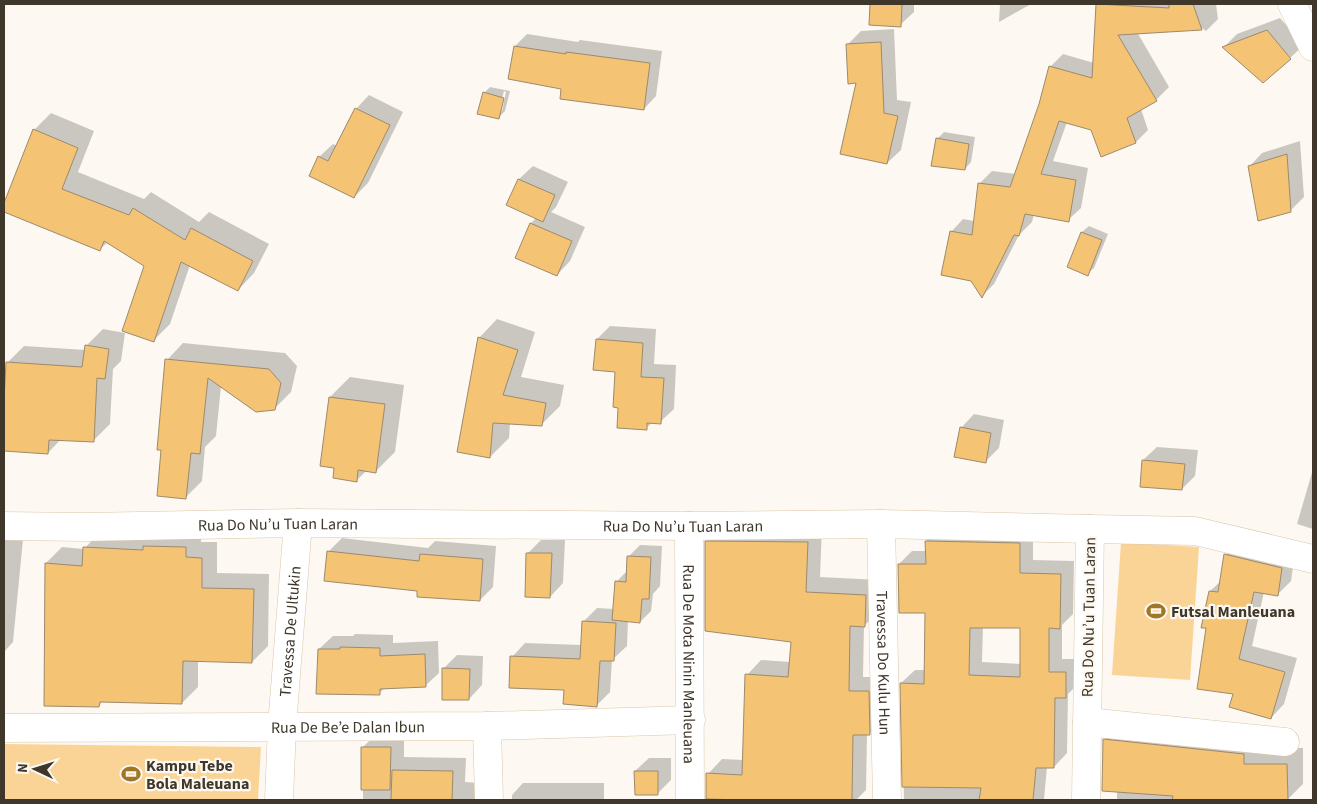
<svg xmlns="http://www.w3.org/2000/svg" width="1317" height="804" font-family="'Source Sans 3',sans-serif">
<rect width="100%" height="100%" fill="#fdf9f2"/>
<g fill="#fad497">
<polygon points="1121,542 1199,547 1190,680 1112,675"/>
<polygon points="4,744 261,747 258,800 4,800"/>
</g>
<g fill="#0003" fill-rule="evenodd">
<polygon points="871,4 914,4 914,12 900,25 870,24"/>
<polygon points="1000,4 1031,4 999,22"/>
<polygon points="1097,4 1216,4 1218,19 1206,31 1202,28 1137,32 1169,87 1156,100 1141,109 1148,130 1136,142 1102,155 1092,129 1067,122 1053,161 1088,168 1081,208 1068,220 1034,214 1032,222 1019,235 994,284 982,296 951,232 963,219 974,221 979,184 992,171 1016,174 1040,105 1050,67 1063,54 1094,63"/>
<polygon points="1280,18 1304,45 1290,58 1224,47 1237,34"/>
<polygon points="894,29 897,100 911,102 901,150 887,163 848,44 861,31"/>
<polygon points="527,34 578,42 580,40 662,51 656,96 644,109 563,88 515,46"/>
<path d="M490,87L510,91L505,111L499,117L484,93ZM504,91L506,92L502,111H499Z"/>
<polygon points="369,95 403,112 368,183 354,197 319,157 333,144 337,146 356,109"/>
<polygon points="51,113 94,131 78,172 144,199 151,192 199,222 209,212 269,244 254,273 238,290 190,265 170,324 153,341 146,266 108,242 100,249 4,211 4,206 34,130"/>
<polygon points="944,132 975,137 971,162 965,169 937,139"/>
<polygon points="1300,141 1304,197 1290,211 1249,167 1262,153"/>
<polygon points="533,166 568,182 556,207 551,212 585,227 570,261 557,275 517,257 531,223 537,217 508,204 519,179"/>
<polygon points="1089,226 1108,234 1094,268 1087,274 1068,267 1082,232"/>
<polygon points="497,319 535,332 521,377 564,385 560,406 541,425 510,423 509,438 490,457 479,338"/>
<polygon points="610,326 656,329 654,364 676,365 674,409 660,422 653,422 646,428 619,406 616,370 597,339"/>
<polygon points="103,329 125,333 121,361 113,369 110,424 93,441 61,439 48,453 4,450 4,420 7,363 24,346 86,350 86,346"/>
<polygon points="183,343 285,353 297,366 291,392 274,409 221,386 216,436 205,447 202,481 186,497 163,449 167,360"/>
<polygon points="350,377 404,385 395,452 375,472 367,470 357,480 335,467 321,465 330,397"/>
<polygon points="974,414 1004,420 999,448 985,462 961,428"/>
<polygon points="1157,447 1198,450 1195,476 1182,489 1143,460"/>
<polygon points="1313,469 1313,529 1297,524"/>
<polygon points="4,526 24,529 13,642 4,652"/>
<polygon points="721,527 822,527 820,577 880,580 879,611 864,626 863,677 883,677 884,719 869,734 867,734 866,790 856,800 776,800 707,797 708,774 722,759 744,760 747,675 761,660 790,662 792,641 706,542"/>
<path d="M940,528L1033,530V560L1074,561L1073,614L1062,625V659H1079V683L1068,694L1067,753L1054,767H1047L1044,799L1063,800H904L901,683L915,670H925L926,611L899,564L912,551H926V541ZM983,626L1022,627L1021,664L982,662Z"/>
<polygon points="100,532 201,532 201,542 217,542 217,573 269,574 268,646 252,662 198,660 198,687 182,703 103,701 99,705 46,563 62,547 84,549"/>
<polygon points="342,538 428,548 435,541 496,546 493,587 480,600 419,590 329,551"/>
<polygon points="541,540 565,540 563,583 550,597 527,554"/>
<polygon points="1239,541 1295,554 1291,581 1277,595 1264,592 1252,646 1297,658 1284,704 1271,718 1234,693 1207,628 1210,591 1221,581 1225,555"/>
<polygon points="640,545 662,546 660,586 653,594 651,611 640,622 628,621 627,646 612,660 610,692 597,705 565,689 512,657 525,643 582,645 583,622 597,608 614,609 616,582 628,570 628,557"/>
<polygon points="355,634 393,635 393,643 438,641 439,673 425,686 385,688 379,693 319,649 333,636 353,636"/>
<polygon points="457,655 483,656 482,685 469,699 443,669"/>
<polygon points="1120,724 1260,749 1303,748 1303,784 1287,800 1117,800 1117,791 1104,740"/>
<polygon points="376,734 404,734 404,757 466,758 465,782 480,783 479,800 363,800 363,747"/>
<polygon points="649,758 671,758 671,780 658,793 635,771"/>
<polygon points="523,783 604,783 604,800 512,800 512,795"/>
</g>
<g fill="#f4c373" stroke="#9d8a6c" fill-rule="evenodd">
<polygon points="870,4 902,4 901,27 869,25"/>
<polygon points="1096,4 1169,8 1169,4 1193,4 1202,30 1118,35 1157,101 1127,118 1136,143 1101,157 1091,130 1059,121 1041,174 1076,180 1069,222 1025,214 1019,236 1014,235 982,298 971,281 941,275 950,231 972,235 978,183 1010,187 1039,104 1049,66 1092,78"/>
<polygon points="1267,30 1291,59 1263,83 1222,47"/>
<polygon points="881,42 884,113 898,116 887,164 840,154 856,83 848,84 846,44"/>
<polygon points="514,46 566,54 566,52 650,63 644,110 560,99 561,89 508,79"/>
<polygon points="483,92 504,98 499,119 477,114"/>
<polygon points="355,108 390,125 354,198 309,176 318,156 328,161"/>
<polygon points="33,129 78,148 62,189 129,215 133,208 185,240 191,228 253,261 238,291 181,262 154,342 122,331 144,266 104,241 100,251 4,212 4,203"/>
<polygon points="936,138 969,144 965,170 931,166"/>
<polygon points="1287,154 1291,212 1258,221 1248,166"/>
<polygon points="518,179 555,195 543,222 506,205"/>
<polygon points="530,223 572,241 557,276 515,258"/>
<polygon points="1081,232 1102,240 1088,276 1067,267"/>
<polygon points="478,337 518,350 503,395 546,403 542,426 493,423 490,458 457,452"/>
<polygon points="596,339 643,343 641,377 664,378 661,424 647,423 647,430 617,428 618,408 613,407 615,372 593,370"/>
<polygon points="85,345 109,349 105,379 97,378 94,442 49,440 48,454 4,451 4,400 6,362 82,367"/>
<polygon points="165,359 269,369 281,383 275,410 256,412 208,378 200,454 191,453 186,499 157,496 161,450 157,450"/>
<polygon points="329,397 385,404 376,473 358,470 357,482 333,478 334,468 320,466"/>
<polygon points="960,427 991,433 986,463 954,457"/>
<polygon points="1142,460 1185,464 1182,490 1140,487"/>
<polygon points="705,541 808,542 806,592 866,595 865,627 850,626 849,691 869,691 870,735 853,735 852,800 746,800 706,799 706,773 742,775 745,674 788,677 791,642 705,631"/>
<path d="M925,541L1020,543V573L1061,574L1060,629L1049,628V672H1066V698H1055L1054,768H1036L1033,800H979L981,788L902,787L900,683L924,684L925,613H899L898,564H926ZM970,628H1020V677L969,675Z"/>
<polygon points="143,546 186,547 186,557 202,558 202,588 254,589 252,663 183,661 182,704 100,702 99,707 44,706 45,563 82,566 83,547 143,550"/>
<polygon points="327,551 419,561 420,554 483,559 480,601 417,597 417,591 324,581"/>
<polygon points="526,553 552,553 550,598 525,597"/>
<polygon points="1224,554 1282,568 1278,596 1254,592 1239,659 1285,672 1271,719 1229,707 1233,694 1197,689 1206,628 1201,628 1209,591 1218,592"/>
<polygon points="627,556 651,557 649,599 642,599 640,623 612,620 615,581 626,582"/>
<polygon points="582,621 616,623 614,661 600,661 597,707 563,704 564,690 509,688 510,656 580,659"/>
<polygon points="340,647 380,648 380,656 425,654 426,687 380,689 380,695 316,694 318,649 340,649"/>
<polygon points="442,668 470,669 469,700 442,700"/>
<polygon points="1103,739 1244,754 1244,764 1287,764 1288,800 1172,800 1173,796 1102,791"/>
<polygon points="361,747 391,747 390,790 361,790"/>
<polygon points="392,770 453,771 452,800 391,800"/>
<polygon points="634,771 658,771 658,795 635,795"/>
</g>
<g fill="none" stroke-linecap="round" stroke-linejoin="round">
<g stroke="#dbc7a7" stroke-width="29">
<g id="minor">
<polyline points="1292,4 1313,47"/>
<path id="s1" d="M881,524L887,800"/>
<path id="s2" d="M4,526L85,527L298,523L689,526L881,524L1090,529L1086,800"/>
<path id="s3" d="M689,526L690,800"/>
<polyline points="1090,529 1195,531 1313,559"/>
<polyline points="1087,722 1285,742"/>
<polyline points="487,726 489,800"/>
<path id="s4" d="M4,728L487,726L691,720"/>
<path id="s5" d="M279,800L282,726L298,523"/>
</g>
</g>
<use href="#minor" stroke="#fff" stroke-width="28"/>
</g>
<defs>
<g id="stadium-bare" transform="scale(1.5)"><path d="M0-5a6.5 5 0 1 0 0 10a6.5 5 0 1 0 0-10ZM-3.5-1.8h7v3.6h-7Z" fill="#a17626" stroke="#fdf9f2" stroke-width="2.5" paint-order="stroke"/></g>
</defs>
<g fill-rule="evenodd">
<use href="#stadium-bare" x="1156" y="611"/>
<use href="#stadium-bare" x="131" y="774"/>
</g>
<g text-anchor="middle" stroke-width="4.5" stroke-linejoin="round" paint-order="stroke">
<g font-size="16" fill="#3f372a" stroke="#fdf9f2">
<text dy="6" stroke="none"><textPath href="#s2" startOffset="274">Rua Do Nu’u Tuan Laran</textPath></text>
<text dy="6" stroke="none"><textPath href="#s2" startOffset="679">Rua Do Nu’u Tuan Laran</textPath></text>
<text transform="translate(1088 617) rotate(-89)" y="6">Rua Do Nu’u Tuan Laran</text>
<text dy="6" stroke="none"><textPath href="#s5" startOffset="169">Travessa De Ultukin</textPath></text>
<text dy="6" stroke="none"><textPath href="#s1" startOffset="139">Travessa Do Kulu Hun</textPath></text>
<text dy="6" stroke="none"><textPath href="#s3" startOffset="138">Rua De Mota Ninin Manleuana</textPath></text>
<text dy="6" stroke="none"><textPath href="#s4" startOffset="344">Rua De Be’e Dalan Ibun</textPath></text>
</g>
<g font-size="16" font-weight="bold" fill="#3f372a" stroke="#fdf9f2" text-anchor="start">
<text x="1171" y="617">Futsal Manleuana</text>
<text x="146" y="771">Kampu Tebe<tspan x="146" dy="18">Bola Maleuana</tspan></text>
</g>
</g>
<rect width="1317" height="804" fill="none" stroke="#3f372a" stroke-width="10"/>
<g transform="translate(35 769) rotate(274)" stroke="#fdf9f2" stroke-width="4" paint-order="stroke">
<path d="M0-4L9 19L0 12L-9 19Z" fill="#3f372a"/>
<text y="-8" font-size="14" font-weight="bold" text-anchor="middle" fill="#3f372a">N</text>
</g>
</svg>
